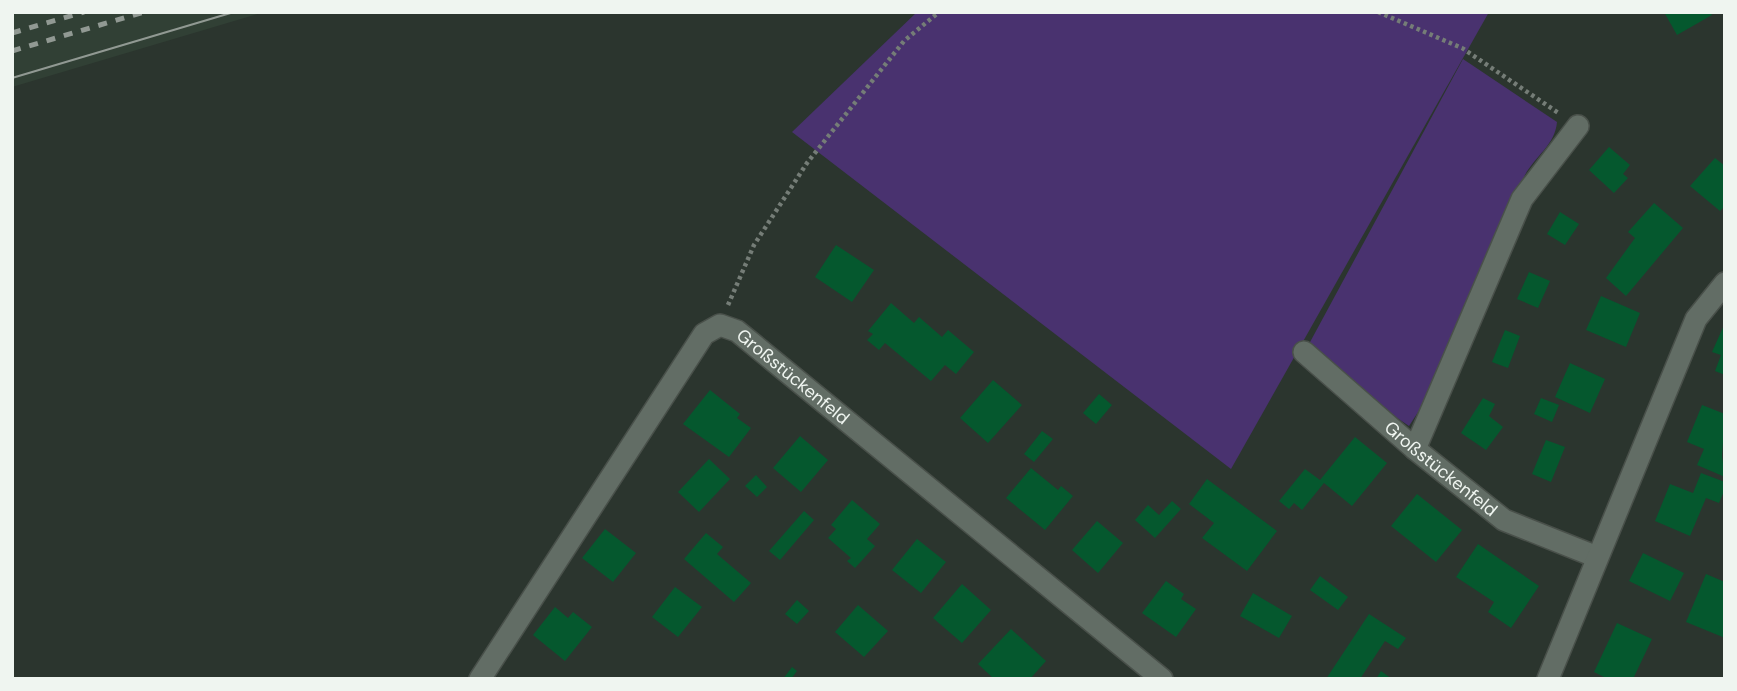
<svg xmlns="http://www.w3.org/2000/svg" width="1737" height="691" font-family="'DM Sans',sans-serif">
<rect width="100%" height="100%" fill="#2b352e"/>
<polygon fill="#314035" points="17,12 264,12 12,87 12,14"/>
<g fill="#49326f">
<polygon points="917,12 1489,12 1231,469 792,132"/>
<path d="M1463,59L1557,122C1555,145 1536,155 1525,175C1485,250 1455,328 1422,406L1409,426L1381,407L1309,344Z"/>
</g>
<g fill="#05582e">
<polygon points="1664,12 1710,12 1712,15 1677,35"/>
<polygon points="1609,147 1630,165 1623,174 1628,178 1614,193 1589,170"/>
<polygon points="1715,158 1725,166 1725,206 1720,211 1690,186"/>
<polygon points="1654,203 1683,228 1626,296 1606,278 1635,238 1628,232"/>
<polygon points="1560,212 1579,224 1565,245 1547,234"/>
<polygon points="836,245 874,270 852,302 815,277"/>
<polygon points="1529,272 1550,281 1538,308 1517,299"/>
<polygon points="1601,296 1640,313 1626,347 1586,330"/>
<polygon points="891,303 914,323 919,317 942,337 948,330 974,352 956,374 945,365 931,381 885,343 879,350 867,340 873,334 868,331"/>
<polygon points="1725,323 1725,375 1715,371 1721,355 1712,352"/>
<polygon points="1505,330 1520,336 1508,368 1492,362"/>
<polygon points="1570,363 1605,379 1590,413 1555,397"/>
<polygon points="993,380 1022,405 988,443 960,418"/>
<polygon points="710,390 740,414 737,418 751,428 729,457 683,424"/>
<polygon points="1099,394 1112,405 1096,424 1083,413"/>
<polygon points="1483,398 1495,404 1489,416 1503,427 1486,450 1461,433"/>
<polygon points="1541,398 1559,405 1552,422 1534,414"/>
<polygon points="1702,405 1725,414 1722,456 1725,477 1697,465 1704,449 1687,442"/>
<polygon points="1042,431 1053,439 1034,462 1024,454"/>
<polygon points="800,436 828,460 801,492 773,468"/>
<polygon points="1355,437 1387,463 1352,506 1324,483 1302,510 1294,503 1289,509 1279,501 1305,469 1320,480"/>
<polygon points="1546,440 1565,447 1551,482 1532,474"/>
<polygon points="709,459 730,479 699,512 678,492"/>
<polygon points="1031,468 1058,490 1061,486 1073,496 1045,530 1006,498"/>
<polygon points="1701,473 1725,482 1725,489 1719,503 1706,498 1690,536 1655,521 1670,484 1693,493"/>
<polygon points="756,475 767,487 757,497 745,486"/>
<polygon points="1207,479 1277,531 1247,571 1202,538 1214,523 1189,504"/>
<polygon points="1417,494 1462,530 1436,562 1391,526"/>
<polygon points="852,500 880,524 867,539 875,546 855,568 847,561 851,558 828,538 836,529 831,525"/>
<polygon points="1172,501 1181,509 1155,538 1135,520 1148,505 1159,515"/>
<polygon points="804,511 814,520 780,560 769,551"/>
<polygon points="1097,521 1123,543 1098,573 1072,550"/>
<polygon points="605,529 636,553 613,582 582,558"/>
<polygon points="706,533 723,547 717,554 751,583 734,602 684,559"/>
<polygon points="917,539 946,562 921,593 892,570"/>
<polygon points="1478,544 1539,586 1511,628 1488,612 1494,602 1456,577"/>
<polygon points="1643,553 1684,573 1670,601 1629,581"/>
<polygon points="1706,574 1725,582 1725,638 1686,622"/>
<polygon points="1320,576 1348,597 1338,610 1310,590"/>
<polygon points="1166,581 1184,594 1181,599 1196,609 1176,637 1142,613"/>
<polygon points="962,584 991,610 962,643 933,618"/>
<polygon points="675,587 702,607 678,637 652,617"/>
<polygon points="1253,593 1292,616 1279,638 1240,616"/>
<polygon points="797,600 809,611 797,624 785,614"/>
<polygon points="858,605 888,631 864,657 835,632"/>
<polygon points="555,607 568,618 573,612 592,627 565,661 533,635"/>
<polygon points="1369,614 1406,638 1398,649 1385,641 1360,679 1326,679"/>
<polygon points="1617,623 1652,639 1633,679 1608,679 1594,672"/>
<polygon points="1011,629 1046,661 1030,679 994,679 978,664"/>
<polygon points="792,667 797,671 791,679 783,679"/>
<polygon points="1381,671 1392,679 1376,679"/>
</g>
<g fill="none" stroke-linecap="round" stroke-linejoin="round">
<g stroke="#49504a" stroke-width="24">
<g id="minor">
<path id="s1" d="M1304,352L1415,449L1504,520L1597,557"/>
<polyline points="1415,449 1522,199 1578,126"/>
<path id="s2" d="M480,679L704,334L720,325L737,331L1162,679"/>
<polyline points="1548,679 1696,319 1725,283"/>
</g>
</g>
<g stroke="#757d77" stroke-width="4.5" stroke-dasharray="3.5 3.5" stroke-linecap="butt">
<polyline points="1378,12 1462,48 1560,114"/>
<polyline points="728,305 754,245 807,163 904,41 939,12"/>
</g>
<use href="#minor" stroke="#626d65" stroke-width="21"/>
<polyline stroke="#919993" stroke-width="2" points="12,78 234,12"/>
<g stroke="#919993" stroke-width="5" stroke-dasharray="9 9" stroke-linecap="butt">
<polyline points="12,33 84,12"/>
<polyline points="12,51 144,12"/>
</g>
</g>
<g text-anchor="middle" stroke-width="5" stroke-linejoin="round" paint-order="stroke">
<g font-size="18" fill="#eff5f0" stroke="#171b18">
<text dy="6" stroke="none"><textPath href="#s2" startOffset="520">Großstückenfeld</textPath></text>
<text dy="6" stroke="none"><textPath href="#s1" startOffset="180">Großstückenfeld</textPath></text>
</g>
</g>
<rect width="1737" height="691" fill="none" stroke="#eff5f0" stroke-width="28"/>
</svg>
